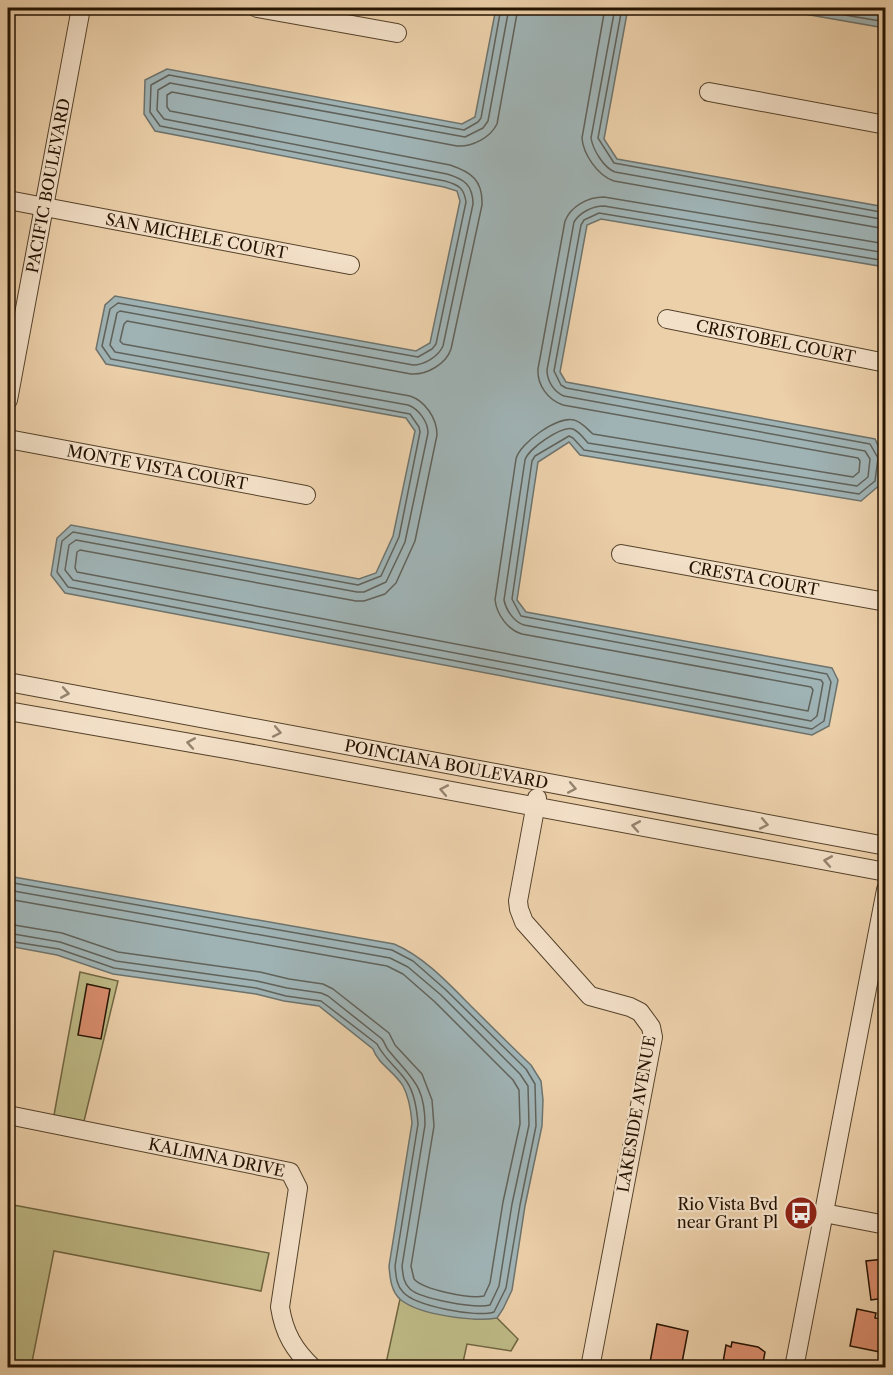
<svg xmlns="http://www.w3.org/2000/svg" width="893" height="1375" font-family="'Libre Caslon Text',serif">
<rect width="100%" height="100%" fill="#ecd0aa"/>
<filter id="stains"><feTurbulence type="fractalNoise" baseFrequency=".00333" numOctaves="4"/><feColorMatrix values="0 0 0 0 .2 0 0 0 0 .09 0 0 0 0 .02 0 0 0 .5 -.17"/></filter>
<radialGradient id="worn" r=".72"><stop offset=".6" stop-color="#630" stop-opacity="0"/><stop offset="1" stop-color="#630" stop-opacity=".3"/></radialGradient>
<g fill="#bdb985" stroke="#706642" stroke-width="1.5">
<polygon points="80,972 118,981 84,1121 54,1115"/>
<polygon points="8,1204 269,1253 261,1291 54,1251 31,1367 8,1367"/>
<polygon points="400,1299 475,1319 497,1318 518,1339 511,1351 467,1344 462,1367 385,1368"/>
</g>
<g fill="#9fb3b5" stroke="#6d736d" stroke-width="1.5">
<polygon points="496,8 628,8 604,139 617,159 885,207 885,267 601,219 587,225 560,372 566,382 875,439 883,456 881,484 861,501 580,455 569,442 538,462 517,600 526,612 832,668 838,680 829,726 812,735 65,593 51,575 57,538 71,525 359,579 376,573 393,536 415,431 406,418 106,364 96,349 105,305 115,296 416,351 430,343 460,201 457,191 444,187 155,131 144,114 145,80 167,69 462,124 475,117"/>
<polygon points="770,8 885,8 885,28"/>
<path d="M8,876L394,944C425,957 450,985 474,1009C493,1028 512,1047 531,1065L541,1081L543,1100L542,1126L525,1206L512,1290L503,1309L497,1318C474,1322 420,1315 401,1300C391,1292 390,1278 389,1266L412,1123C411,1111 409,1097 403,1086C395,1072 378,1064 373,1049L319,1006L284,1001L256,994L113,974L57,955L8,946Z"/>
</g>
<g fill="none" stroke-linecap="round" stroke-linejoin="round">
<g stroke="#61625a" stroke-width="1.5">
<path d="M501,8L481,118L478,122L464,130L169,75L151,85L150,112L160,126L445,181C459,185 464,188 466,202L436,344L432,349L418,357L118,303L110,309L102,346L111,359L410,414L419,427L420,432L399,537L381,576L358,585L73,532L62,541L57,572L68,587L812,729L824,721L831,682L827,674L521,616L512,599L532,461L535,456L569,436L573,438L584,450L859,494L875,481L878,458L870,444L566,388L561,385L554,371L581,225L584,220L599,213L886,261"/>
<path d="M509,8L488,121L483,128L465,137L170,83L158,90L157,110L164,119L447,174C464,179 473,185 473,204L443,346C438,357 424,365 413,365L120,311L117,313L110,345L115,352L408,405C419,409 428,422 428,433L405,542L386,582L364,592H357L76,540L69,545L65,570L73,580L811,721L817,716L823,683L821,680L524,625C514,622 506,610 504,600L525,460C528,449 562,425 573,429C580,432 584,439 588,443L857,486L868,477L870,459L865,451L564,396C554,392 547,381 547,370L574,222C580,212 593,206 604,206L886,253"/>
<path d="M518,8L497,124C490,138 472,147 457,146L172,92L167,95V107L170,111L450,165C471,172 483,180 482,205L451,349C446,364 427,375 411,374L127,321L124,324L120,341L123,344L410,396C425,401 437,418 437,435L415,541L396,583L385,594L364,601H356L80,550L77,552L75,568L77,572L808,711L813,690L811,687L522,634C508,630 497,615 495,600L516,459C520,443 557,416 574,420C582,422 587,429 593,434L853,477L859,472L860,461L858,458L563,405C548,400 537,385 538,369L565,221C571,206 588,197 604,197L886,244"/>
<path d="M605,8L582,138C583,154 598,176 614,181L886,229"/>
<path d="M615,8L591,138C593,150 604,168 615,172L886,220"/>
<polyline points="622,8 598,138 614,163 886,213"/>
<polyline points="804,8 886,22"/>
<path d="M8,882L392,950L413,961L446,990L526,1069L535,1084L536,1126L520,1205L506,1288L494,1312C477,1318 415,1306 403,1292C396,1285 396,1275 395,1266L418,1124C417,1110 415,1094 407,1082C398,1068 385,1060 377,1044L321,1001L286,996L256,988L114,968L59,949L8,941"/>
<path d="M8,890L390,958L408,967L441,995L520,1074L528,1086L529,1125L512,1204L499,1286L490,1305C476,1309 421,1299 410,1289C403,1283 403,1274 402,1266L425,1125C425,1085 412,1079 389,1051C386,1048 385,1043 382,1039L328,996L321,993L287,988L257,981L116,961L60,942L8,933"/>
<path d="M8,899L387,966L403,974L435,1002L513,1080L519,1090L520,1124L503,1202L490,1283L484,1296C470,1299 424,1290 414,1279L411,1266L434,1126L432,1100L422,1074L395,1045L389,1033L333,989L323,984L289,979L260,972L118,952L62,933L8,924"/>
</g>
</g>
<g fill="#da8d6d" stroke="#231200" stroke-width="1.5">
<polygon points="87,984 110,989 101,1039 78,1035"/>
<polygon points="884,1259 885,1298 871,1300 866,1261"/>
<polygon points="857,1309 876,1313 875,1318 885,1320 885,1353 850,1346"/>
<polygon points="657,1324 688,1331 681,1368 649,1368"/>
<polygon points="732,1342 758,1347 765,1352 762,1368 722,1368 726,1345 731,1347"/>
</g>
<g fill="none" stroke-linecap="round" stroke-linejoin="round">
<g stroke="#55422a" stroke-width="20">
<g id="minor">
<polyline points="257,8 397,33"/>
<polyline points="709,92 886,125"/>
<path id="s1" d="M8,200L350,265"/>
<path id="s2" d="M667,319L886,363"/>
<path id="s3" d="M8,400L81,8"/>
<path id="s4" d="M8,439L306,495"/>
<path id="s5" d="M621,554L886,602"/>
<path id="s6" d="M8,682L886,846"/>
<polyline points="8,711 237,751 886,872"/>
<polyline points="537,798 518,901 519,909 524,922 590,996 630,1007 640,1012 651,1027 653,1037 590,1368"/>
<path id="s7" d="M8,1115L290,1172L298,1188L280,1307C284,1333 294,1350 313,1368"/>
<polyline points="824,1213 886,1225"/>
<polyline points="794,1368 886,890"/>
</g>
</g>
<use href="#minor" stroke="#f3e0c8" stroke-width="18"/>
</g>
<defs><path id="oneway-chevron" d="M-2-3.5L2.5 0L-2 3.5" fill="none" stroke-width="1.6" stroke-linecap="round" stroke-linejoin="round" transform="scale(1.5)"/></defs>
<g stroke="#95836e">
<use href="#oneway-chevron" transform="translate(65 693) rotate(10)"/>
<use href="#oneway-chevron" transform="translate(277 732) rotate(11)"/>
<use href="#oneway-chevron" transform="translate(191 743) rotate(-170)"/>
<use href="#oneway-chevron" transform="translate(572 788) rotate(11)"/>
<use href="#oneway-chevron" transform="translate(444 790) rotate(-169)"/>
<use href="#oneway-chevron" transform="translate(764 824) rotate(11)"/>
<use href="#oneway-chevron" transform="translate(636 826) rotate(-170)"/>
<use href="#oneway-chevron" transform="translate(828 861) rotate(-170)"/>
</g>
<defs>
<g id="bus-disc" transform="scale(1.725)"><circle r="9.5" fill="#8f2418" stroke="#f3e0c8"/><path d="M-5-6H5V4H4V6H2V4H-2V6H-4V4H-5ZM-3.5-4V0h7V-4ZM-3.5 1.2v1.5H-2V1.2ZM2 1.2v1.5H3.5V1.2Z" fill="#fff"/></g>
</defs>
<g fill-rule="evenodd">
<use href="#bus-disc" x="801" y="1213"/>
</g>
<g text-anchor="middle" stroke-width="4.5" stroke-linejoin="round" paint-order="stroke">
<g font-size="16" fill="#231200" stroke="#f3e0c8">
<text dy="6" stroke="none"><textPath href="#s3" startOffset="218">PACIFIC BOULEVARD</textPath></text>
<text dy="6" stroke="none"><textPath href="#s1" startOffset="192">SAN MICHELE COURT</textPath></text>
<text dy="6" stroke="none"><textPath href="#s2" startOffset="111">CRISTOBEL COURT</textPath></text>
<text dy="6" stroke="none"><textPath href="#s4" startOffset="152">MONTE VISTA COURT</textPath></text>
<text dy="6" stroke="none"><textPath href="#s5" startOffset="135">CRESTA COURT</textPath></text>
<text dy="6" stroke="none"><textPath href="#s6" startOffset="446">POINCIANA BOULEVARD</textPath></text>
<text transform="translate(636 1114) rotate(-80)" y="6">LAKESIDE AVENUE</text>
<text dy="6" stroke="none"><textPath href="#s7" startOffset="213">KALIMNA DRIVE</textPath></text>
</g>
<g font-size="16" fill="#231200" stroke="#f3e0c8" text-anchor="end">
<text x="778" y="1210">Rio Vista Bvd<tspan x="778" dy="18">near Grant Pl</tspan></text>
</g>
</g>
<rect width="893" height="1375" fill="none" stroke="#ecd0aa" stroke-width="30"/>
<rect x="9" y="9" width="875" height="1357" fill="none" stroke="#231200" stroke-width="3"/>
<rect x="15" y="15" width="863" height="1345" fill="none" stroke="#231200" stroke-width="1.5"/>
<rect width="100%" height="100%" filter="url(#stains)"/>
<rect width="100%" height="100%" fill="url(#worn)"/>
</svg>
